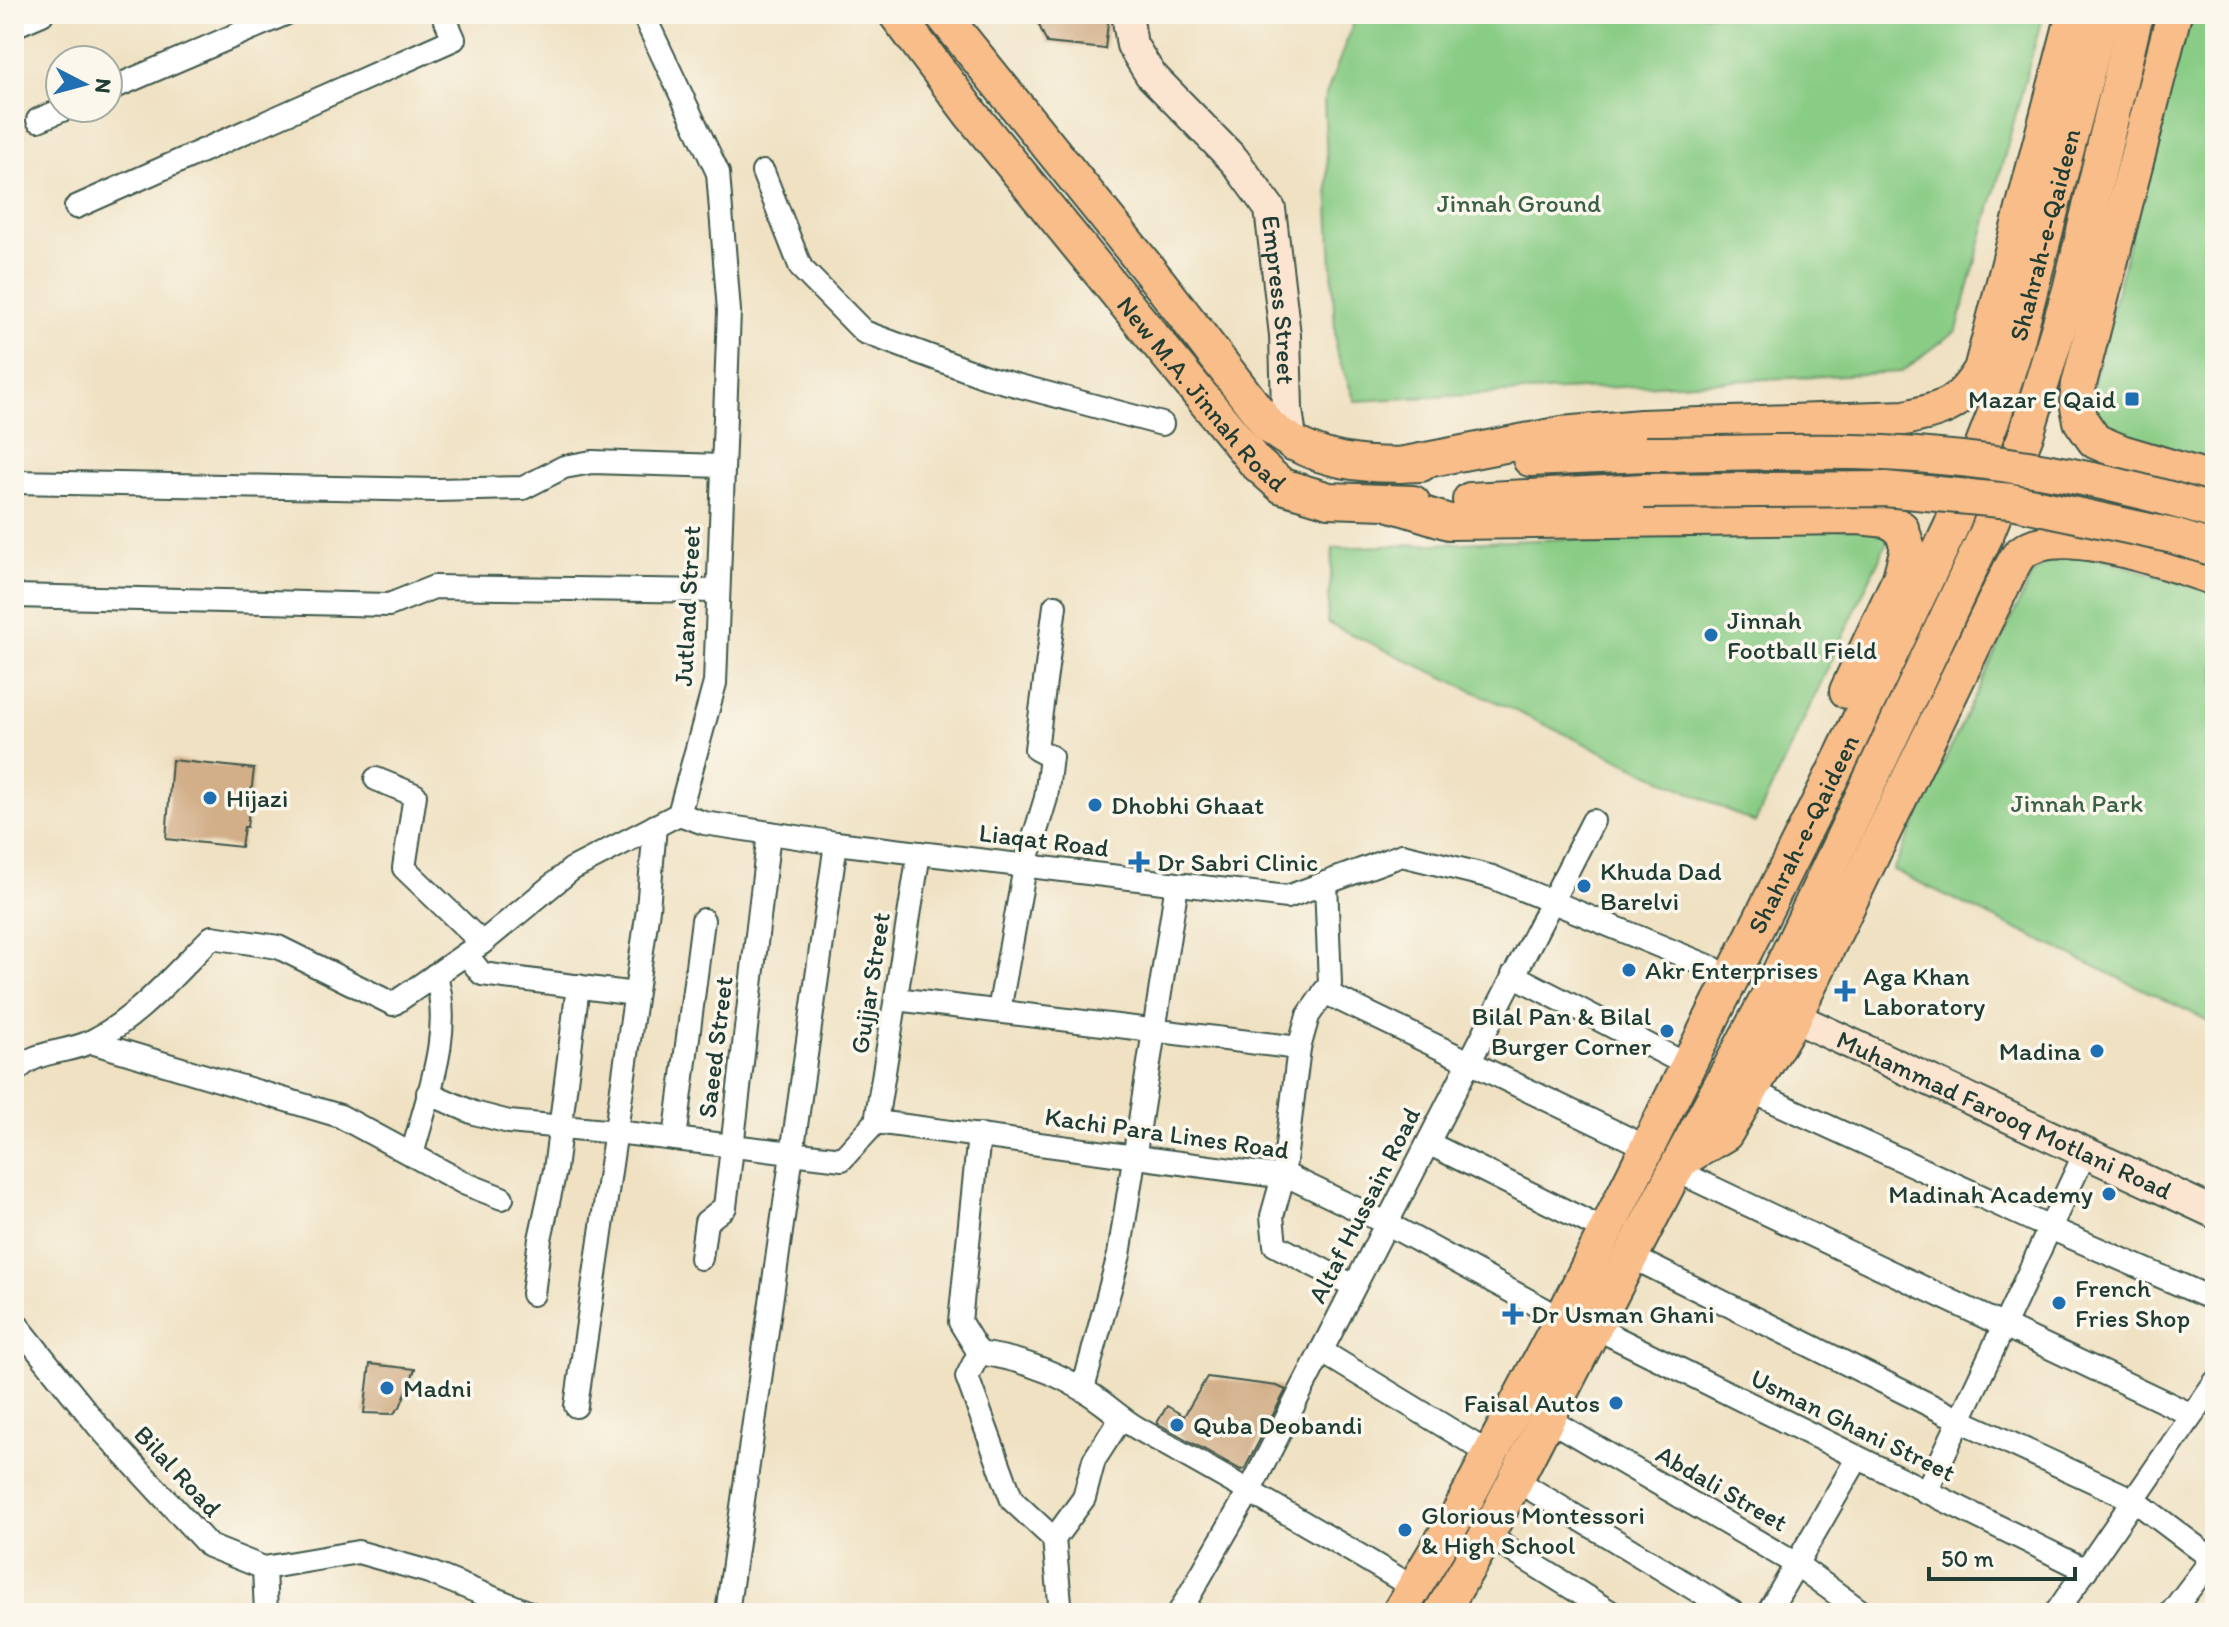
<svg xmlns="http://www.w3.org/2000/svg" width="2229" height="1627" font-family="Itim,sans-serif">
<rect width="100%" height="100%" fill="#fbf7ec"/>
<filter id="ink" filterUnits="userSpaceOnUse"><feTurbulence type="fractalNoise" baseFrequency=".0125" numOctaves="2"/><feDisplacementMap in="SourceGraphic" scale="16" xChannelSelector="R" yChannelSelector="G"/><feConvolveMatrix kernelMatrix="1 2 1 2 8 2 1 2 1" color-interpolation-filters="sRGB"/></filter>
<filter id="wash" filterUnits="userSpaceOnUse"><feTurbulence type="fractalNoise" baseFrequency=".006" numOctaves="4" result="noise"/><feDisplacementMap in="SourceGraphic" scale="32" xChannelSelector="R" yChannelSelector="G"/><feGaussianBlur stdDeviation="1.8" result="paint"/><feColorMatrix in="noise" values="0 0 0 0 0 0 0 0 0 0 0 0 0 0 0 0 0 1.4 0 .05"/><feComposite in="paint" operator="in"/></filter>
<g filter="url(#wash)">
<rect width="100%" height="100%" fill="#efe1c2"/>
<g fill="#89cc85" stroke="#54845c" stroke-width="2">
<polygon points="1357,14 2043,14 1957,330 1901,372 1355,401 1336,351 1324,100"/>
<polygon points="2186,14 2215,14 2215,467 2110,433 2094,413 2091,394"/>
<polygon points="1863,527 1889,538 1755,823 1327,623 1333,548"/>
<polygon points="2084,553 2215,594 2215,1024 1893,870 2032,575 2052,557"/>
</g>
<g id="blocks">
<g fill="#d2af89">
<polygon points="1034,14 1109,14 1105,49 1047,43"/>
<polygon points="172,760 254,769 247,827 244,827 241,847 166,839"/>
<polygon points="370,1364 415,1369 400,1407 393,1414 364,1413"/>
<polygon points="1207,1377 1277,1386 1286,1390 1245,1468 1241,1470 1157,1423 1167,1406 1184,1416"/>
</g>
</g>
</g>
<g filter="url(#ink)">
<use href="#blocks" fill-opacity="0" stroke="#3e5649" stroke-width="2"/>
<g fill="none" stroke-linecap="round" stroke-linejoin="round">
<g stroke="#3e5649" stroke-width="26">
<g id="street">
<polyline points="14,26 42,14"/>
<polyline points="108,90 285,14"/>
<polyline points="38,120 67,108"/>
<polyline points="763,172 801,268 864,332 986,377 1162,424"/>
<polyline points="76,207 454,39 443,14"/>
<polyline points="14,482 437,490 523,488 564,467 592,462 722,466"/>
<polyline points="14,596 389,605 434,587 718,591"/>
<polyline points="376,779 415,795 404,868 482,943"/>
<polyline points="679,814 704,823 836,843 1287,897 1402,855 1492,877 1713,968"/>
<polyline points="1326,883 1330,984 1308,1016 1299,1048 1283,1177 1272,1216 1275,1245 1354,1286"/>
<polyline points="466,954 482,974 635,994"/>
<polyline points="1513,975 1689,1066"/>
<polyline points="1324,992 1648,1148"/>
<polyline points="896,999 1299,1048"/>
<polyline points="999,1011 1025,867 1046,798 1051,757 1036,749 1055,606"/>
<polyline points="91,1042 340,1116 466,1184 502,1198"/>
<path d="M14,1073C36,1048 64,1055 92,1041C139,1017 175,973 212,937L278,947L393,1004L482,943L572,869L679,814L715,683L729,311L718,173L643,14"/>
<polyline points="1751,1091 2050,1228 2215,1300"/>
<polyline points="428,1093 474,1113 509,1122 616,1132 842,1159 876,1122"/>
<polyline points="876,1122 1292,1178 1386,1223 1562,1319"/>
<polyline points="876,1122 919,853"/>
<polyline points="675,1139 703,920"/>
<polyline points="1428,1143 1606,1231"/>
<path d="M412,1155C426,1100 455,1029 435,975"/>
<polyline points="1675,1170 2192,1415"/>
<polyline points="1632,1257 1960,1420 2134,1500 2215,1561"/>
<polyline points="701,1258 706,1222 725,1207 769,833"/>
<polyline points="533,1294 540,1239 555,1170 578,986"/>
<polyline points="14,1321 98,1426 209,1546 264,1568 358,1552 429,1572 530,1613"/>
<polyline points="1596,1328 2086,1570"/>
<polyline points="1321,1351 1490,1454"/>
<path d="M979,1353C1014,1358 1051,1370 1082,1389C1102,1400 1118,1417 1137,1428C1230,1480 1323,1533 1414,1588"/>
<polyline points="979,1353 967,1377 1012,1500 1054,1539 1061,1613"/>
<polyline points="979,1353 960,1322 979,1135"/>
<polyline points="1083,1389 1119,1255 1177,884"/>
<polyline points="576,1406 648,909 655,826"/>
<polyline points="1548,1419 1796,1564 1863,1613"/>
<polyline points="1516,1480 1734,1613"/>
<polyline points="1926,1492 2085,1153"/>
<polyline points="1487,1535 1612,1613"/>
<polyline points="1054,1539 1084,1498 1094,1460 1121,1418"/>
<polyline points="264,1568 266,1613"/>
<polyline points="727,1613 836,843"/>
<polyline points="1179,1613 1250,1490 1593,821"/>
<polyline points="1768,1613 1857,1459"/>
<polyline points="2056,1613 2215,1382"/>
<polyline points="2171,1613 2215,1555"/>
</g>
</g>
<g stroke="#3e5649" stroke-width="34">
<g id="secondary">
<path id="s1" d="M1127,14L1132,45L1150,74L1234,160L1270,209L1285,335L1287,410L1292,445"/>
<path id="s2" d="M1794,1017L2215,1213"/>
</g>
</g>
<g stroke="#3e5649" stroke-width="38">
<g id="primary">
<path id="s3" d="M896,14L971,114L1255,462L1282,486L1329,500L1413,503"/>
<path d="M942,14L1161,285L1270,427C1315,463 1365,467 1421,464"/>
<polyline points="2174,14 2079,384 2077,402 2081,421 2095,441 2121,452 2215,480"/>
<polyline points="1530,459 1645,454"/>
<path d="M1400,465L1562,434L1641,427L1905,418C1946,408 1958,407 1981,370L2074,14"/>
<polyline points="1470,500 1644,491"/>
<polyline points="1391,504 1449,522 1858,517 1887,520 1901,528 1908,548 1900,578 1847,691"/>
<path d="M1680,1161L1725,1134L1794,1017L2010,570C2013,565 2016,558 2020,554C2059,520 2170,564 2215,578"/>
<path id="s4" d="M1399,1613L1461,1509L1562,1319L1842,756L1951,527L1993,418L2015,349L2102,14"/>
<polyline points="1441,1613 1487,1535 1680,1161 1765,1003 1986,535 2027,432 2070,290 2136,14"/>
</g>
</g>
<use href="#street" stroke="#fff" stroke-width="22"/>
<use href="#secondary" stroke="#fce5d0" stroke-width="30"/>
<use href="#primary" stroke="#f8bd89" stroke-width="34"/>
<g stroke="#3e5649" stroke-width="38" stroke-linecap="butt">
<g id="primary-bridge">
<path d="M1645,454C1724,454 1805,449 1884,453C1996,458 2108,479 2215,512"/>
<polyline points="1644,491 1885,489 2011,501 2173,536 2215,549"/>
</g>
</g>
<use href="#primary-bridge" stroke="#f8bd89" stroke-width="34"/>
</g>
</g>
<g fill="#1f6fb2" stroke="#fbf7ec" stroke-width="3">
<rect x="2124" y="391" width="16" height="16" rx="4"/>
<circle cx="1711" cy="635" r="8"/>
<circle cx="210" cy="798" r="8"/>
<circle cx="1095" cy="805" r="8"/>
<path d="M1135 850h8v8h8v8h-8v8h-8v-8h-8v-8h8z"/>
<circle cx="1584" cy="886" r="8"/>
<circle cx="1629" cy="970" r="8"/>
<path d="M1841 979h8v8h8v8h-8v8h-8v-8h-8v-8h8z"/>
<circle cx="1667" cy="1031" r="8"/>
<circle cx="2097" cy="1051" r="8"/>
<circle cx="2109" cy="1194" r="8"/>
<circle cx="2059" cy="1303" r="8"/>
<path d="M1509 1302h8v8h8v8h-8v8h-8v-8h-8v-8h8z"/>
<circle cx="387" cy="1388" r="8"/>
<circle cx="1616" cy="1403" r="8"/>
<circle cx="1177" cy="1425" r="8"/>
<circle cx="1405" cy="1530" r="8"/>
</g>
<g text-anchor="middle" stroke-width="7" stroke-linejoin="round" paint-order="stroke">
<g font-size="26" fill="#3a6148" stroke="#fbf7ec">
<text x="1519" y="212">Jinnah Ground</text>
<text x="2077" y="812">Jinnah Park</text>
</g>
<g font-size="26" fill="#1f3d34" stroke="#fbf7ec">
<text dy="9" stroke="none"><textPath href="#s4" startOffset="1526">Shahrah-e-Qaideen</textPath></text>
<text dy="9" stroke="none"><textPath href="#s1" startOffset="338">Empress Street</textPath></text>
<text dy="9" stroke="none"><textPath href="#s3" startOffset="488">New M.A. Jinnah Road</textPath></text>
<text transform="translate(687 606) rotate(-87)" y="9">Jutland Street</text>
<text dy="9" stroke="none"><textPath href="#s4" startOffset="878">Shahrah-e-Qaideen</textPath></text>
<text transform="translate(1044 840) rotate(7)" y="9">Liaqat Road</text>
<text transform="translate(870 983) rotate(-81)" y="9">Gujjar Street</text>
<text transform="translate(715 1047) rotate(-83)" y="9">Saeed Street</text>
<text dy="9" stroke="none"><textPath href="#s2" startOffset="232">Muhammad Farooq Motlani Road</textPath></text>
<text transform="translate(1167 1133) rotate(8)" y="9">Kachi Para Lines Road</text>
<text transform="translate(1364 1205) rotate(-63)" y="9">Altaf Hussain Road</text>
<text transform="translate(1853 1425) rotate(26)" y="9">Usman Ghani Street</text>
<text transform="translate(178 1471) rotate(47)" y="9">Bilal Road</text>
<text transform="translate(1722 1488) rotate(30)" y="9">Abdali Street</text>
</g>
<g font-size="26" fill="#1f3d34" stroke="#fbf7ec" text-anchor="start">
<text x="2116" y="408" text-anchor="end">Mazar E Qaid</text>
<text x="1727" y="629">Jinnah<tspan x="1727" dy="30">Football Field</tspan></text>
<text x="226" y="807">Hijazi</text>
<text x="1111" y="814">Dhobhi Ghaat</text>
<text x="1157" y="871">Dr Sabri Clinic</text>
<text x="1600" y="880">Khuda Dad<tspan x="1600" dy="30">Barelvi</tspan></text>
<text x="1645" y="979">Akr Enterprises</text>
<text x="1863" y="985">Aga Khan<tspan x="1863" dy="30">Laboratory</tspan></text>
<text x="1651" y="1025" text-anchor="end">Bilal Pan &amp; Bilal<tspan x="1651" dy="30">Burger Corner</tspan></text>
<text x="2081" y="1060" text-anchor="end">Madina</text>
<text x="2093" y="1203" text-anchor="end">Madinah Academy</text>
<text x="2075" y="1297">French<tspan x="2075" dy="30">Fries Shop</tspan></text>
<text x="1531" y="1323">Dr Usman Ghani</text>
<text x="403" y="1397">Madni</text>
<text x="1600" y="1412" text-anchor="end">Faisal Autos</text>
<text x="1193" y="1434">Quba Deobandi</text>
<text x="1421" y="1524">Glorious Montessori<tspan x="1421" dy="30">&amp; High School</tspan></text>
</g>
</g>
<rect width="2229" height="1627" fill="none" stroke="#fbf7ec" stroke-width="48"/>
<g transform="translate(84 84) rotate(96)"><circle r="38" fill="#fbf7ec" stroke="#a3ada2" stroke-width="2"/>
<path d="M0-6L14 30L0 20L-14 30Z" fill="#1f6fb2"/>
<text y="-12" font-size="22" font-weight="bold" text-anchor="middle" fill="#1f3d34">N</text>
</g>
<path d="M1929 1567v12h146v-12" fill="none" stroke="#1f3d34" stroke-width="4"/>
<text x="1941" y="1567" font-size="24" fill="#1f3d34" stroke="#fbf7ec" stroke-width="6" paint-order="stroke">50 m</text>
</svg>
